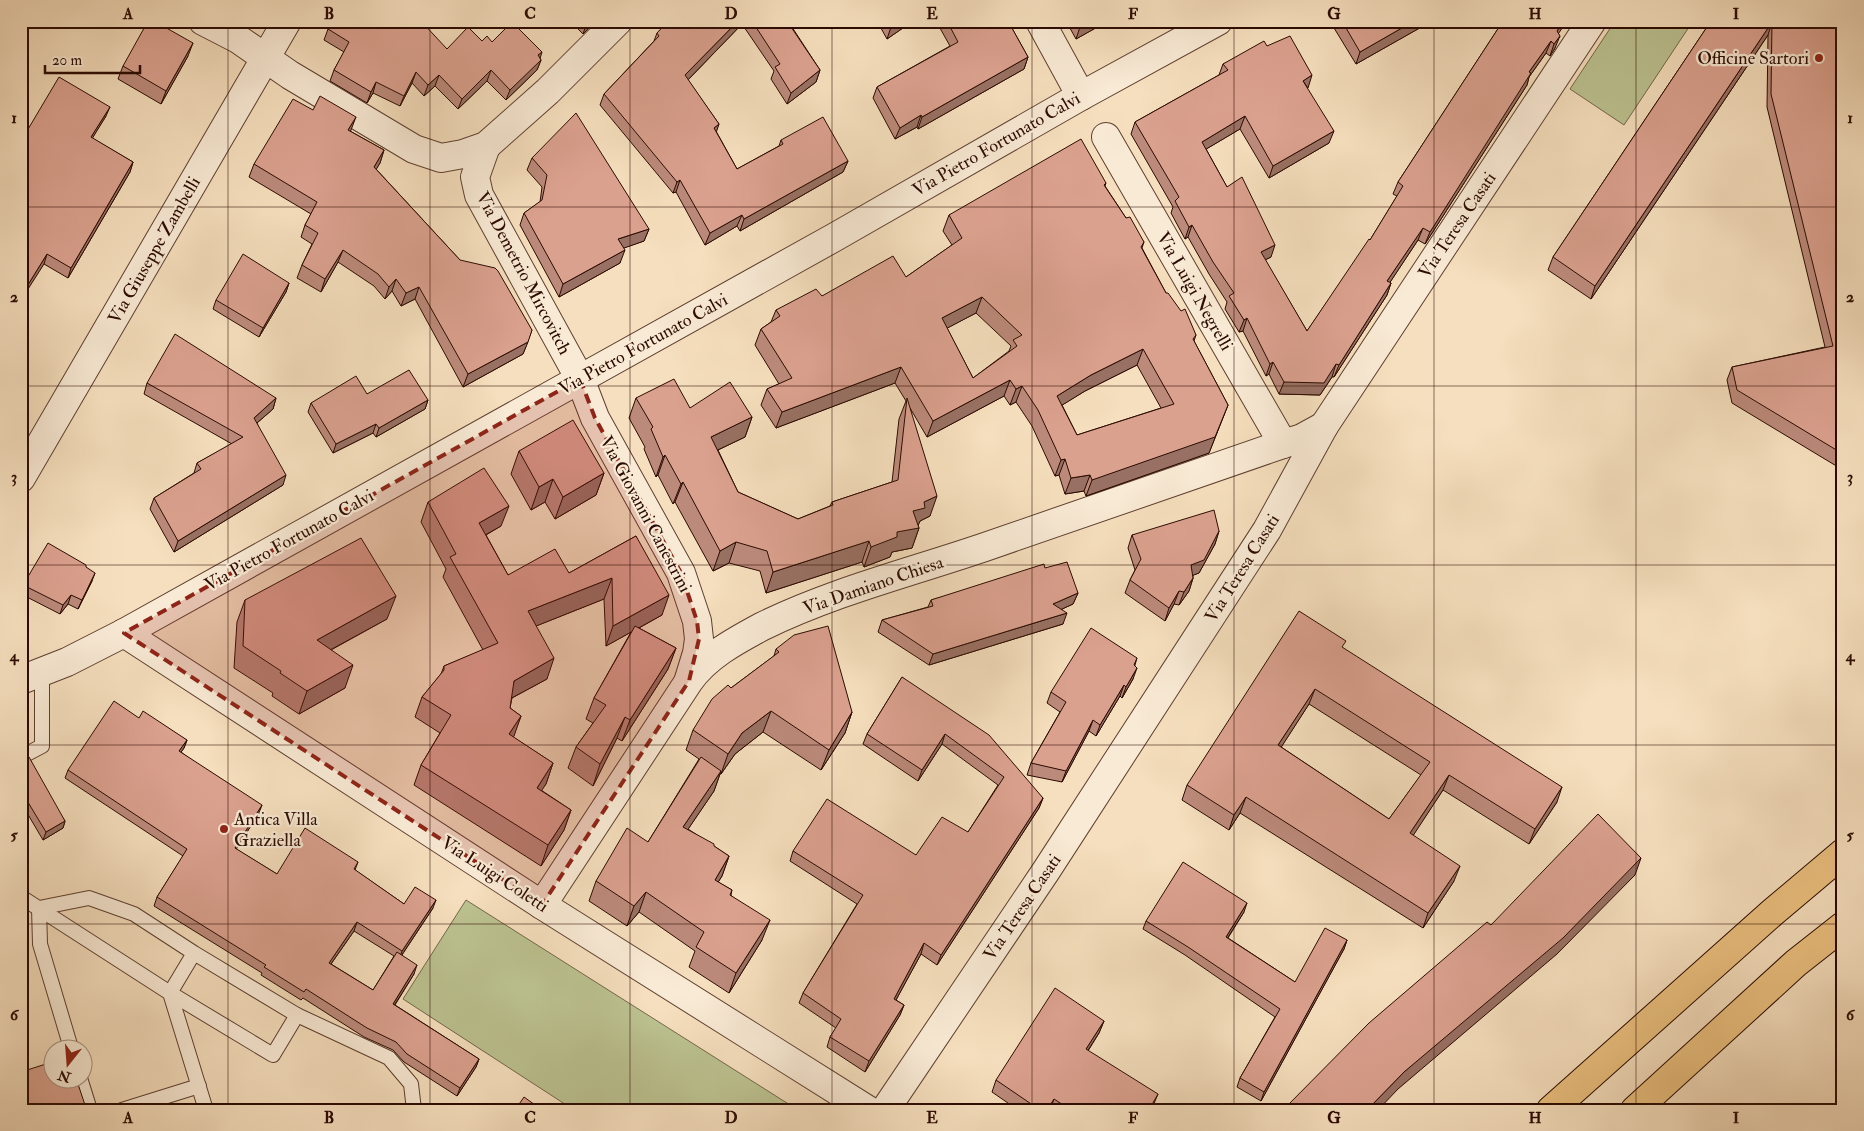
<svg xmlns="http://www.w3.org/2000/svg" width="1864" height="1131" font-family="'IM FELL Double Pica',serif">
<rect width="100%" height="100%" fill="#f6dfbe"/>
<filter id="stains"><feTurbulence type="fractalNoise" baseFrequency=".004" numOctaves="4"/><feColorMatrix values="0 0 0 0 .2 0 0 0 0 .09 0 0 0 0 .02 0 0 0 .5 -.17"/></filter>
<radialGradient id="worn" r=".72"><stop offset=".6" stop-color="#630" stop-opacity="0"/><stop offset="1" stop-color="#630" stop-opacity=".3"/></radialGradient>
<g fill="#bcc291" stroke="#746649">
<polygon points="1615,21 1693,21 1624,125 1570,89"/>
<polygon points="466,900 798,1110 574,1110 403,999"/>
</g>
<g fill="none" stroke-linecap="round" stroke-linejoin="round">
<g stroke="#5e3f30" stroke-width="16">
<g id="service">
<polyline points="21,757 42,746 42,678"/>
<polyline points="21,897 170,993 206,1110"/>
<polyline points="297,1015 389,1058 411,1084 414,1110"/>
<polyline points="71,1048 40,944 39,908 89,898 134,914 194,953 170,993 273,1055 297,1015 194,953"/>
<polyline points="80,1078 90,1110"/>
<polyline points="122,1110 199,1086"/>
</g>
</g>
<g stroke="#5e3f30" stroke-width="30">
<g id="minor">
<polyline points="203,21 238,39 290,75 414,149 441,158 463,154 486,146 548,91 618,21"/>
<polyline points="1040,21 1081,96"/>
<polyline points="1106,137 1283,444"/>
<polyline points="486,146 475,177 479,195 580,379 595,418 681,573 697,621 699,639 697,653 689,679"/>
<polyline points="21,478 287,21"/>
<polyline points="124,633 542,905 868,1110"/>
<path d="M542,905L689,681C707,656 735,641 761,627C832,592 908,573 982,548C1083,514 1183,479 1283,444L1302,438L1324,426"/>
<polyline points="885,1110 1046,871 1267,530 1324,426 1592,21"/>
</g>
</g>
<g stroke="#5e3f30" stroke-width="30">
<polyline id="tertiary" points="21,680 67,662 124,633 835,237 1081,96 1218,21"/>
</g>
<g stroke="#2b0a01" stroke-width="30">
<g id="motorway">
<polyline points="1551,1110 1773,912 1843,853"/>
<polyline points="1635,1110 1796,963 1843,926"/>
</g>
</g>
<use href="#service" stroke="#f9ead5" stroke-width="14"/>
<use href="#minor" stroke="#f9ead5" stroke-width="28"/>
<use href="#tertiary" stroke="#f9ead5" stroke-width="28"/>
<use href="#motorway" stroke="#ebc07f" stroke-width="28"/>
</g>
<g fill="#bc8a7b" stroke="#2b0a01" fill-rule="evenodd">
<polygon points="570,21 596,21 583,34"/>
<polygon points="664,21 788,21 820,70 816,82 787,104 771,79 774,71 742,24 688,80 719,124 716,131 737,169 779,146 781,140 848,161 843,172 740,231 737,226 705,245 676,192 673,193 600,105 604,94 654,41 657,33 662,28 661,27"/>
<polygon points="877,21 913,21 887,39"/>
<polygon points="936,21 1008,21 1028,57 1024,69 918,129 917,127 895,139 873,98 877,87 950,46"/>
<polygon points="1066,21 1108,21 1076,39"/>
<polygon points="1332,21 1432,21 1356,64 1331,23"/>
<polygon points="1503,21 1559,34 1555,48 1550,56 1546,53 1529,77 1527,85 1425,244 1418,240 1390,282 1391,283 1387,295 1334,377 1332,377 1320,395 1279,394 1269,374 1266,376 1243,331 1239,332 1225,309 1227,302 1209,274 1188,237 1185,239 1171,213 1173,207 1131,134 1135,122 1219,75 1223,64 1267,46 1307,88 1329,143 1269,178 1240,129 1206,149 1227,187 1271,257 1265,260 1307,331 1370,240 1397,196 1393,194 1398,182"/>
<polygon points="1711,21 1843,21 1843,470 1732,403 1727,380 1732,367 1825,347 1767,107 1768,35 1591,299 1548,270 1553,257"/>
<polygon points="328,29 447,49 482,41 492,42 540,58 541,60 537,70 506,100 487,81 458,109 435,86 424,96 412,83 400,106 373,93 367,103 330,81 334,70 344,52 324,40"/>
<polygon points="188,56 161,104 118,79 123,66"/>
<polygon points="313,110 351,130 350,131 384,150 380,163 376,169 460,260 532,330 523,354 463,387 415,299 401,306 392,291 385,299 374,286 338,262 321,292 297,278 302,265 312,244 301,237 305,225 311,214 249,177 254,164"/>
<polygon points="106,116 92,138 133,162 130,172 68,278 44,264 21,141"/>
<polygon points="532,158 649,229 644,241 623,248 620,263 559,297 520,225 524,213 540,202 542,187 527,170"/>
<path d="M1106,183L1105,186L1126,218L1144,242L1142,248L1166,293L1196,335L1194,341L1228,405L1209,453L1086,496L1084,491L1065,494L1059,475L1055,476L1032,426L1016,402L1010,405L1004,396L927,437L910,408L930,516L920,521L918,525L919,528L912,548L892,552L890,557L864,567L862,562L766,593L760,571L729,563L713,571L675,502L673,504L658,475L656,477L644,449L645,447L629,418L636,398L690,408L752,417L745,437L718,450L738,492L798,519L830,506L832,502L892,482L899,419L906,401L895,383L776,428L761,405L767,389L779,384L755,345L761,329L771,322L776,310L822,296L906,277L952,245L943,231L949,215ZM976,313L1011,346L1009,351L973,378L947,328ZM1137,365L1161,408L1077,435L1062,405L1085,391Z"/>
<polygon points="289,283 286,292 259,337 213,309 216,300"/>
<polygon points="147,383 276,398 273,409 257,423 283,485 174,552 150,509 154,498 194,473 197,463 232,444 144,394"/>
<polygon points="367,394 428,400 425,409 376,437 373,433 333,453 308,412 311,403"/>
<polygon points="519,451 604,473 596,495 555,519 545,502 531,510 511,474"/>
<polygon points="428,502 501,526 486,535 508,575 569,573 636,536 662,615 639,628 676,648 668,669 622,741 617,738 593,786 568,768 576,747 593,723 586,719 594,698 631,632 606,646 604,599 536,626 547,679 512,698 510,708 521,716 513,737 553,763 546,784 541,790 571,810 564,830 541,866 414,785 421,765 440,733 415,717 422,697 441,674 444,666 483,650 443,577 446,569 421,522"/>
<polygon points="1219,531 1215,544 1199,573 1193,575 1193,578 1189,591 1179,605 1174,604 1165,621 1125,593 1130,580 1135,570 1128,548 1132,535"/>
<polygon points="86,567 92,581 78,609 68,604 60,614 21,594 21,590 23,585"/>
<polygon points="1045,568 1078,593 1073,604 1062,609 1063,624 929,665 878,632 882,620 928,607 931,600"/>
<polygon points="245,600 387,619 331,650 345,688 299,714 272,696 273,693 234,668 237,622"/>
<path d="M1343,648L1557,802L1529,844L1443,790L1413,835L1454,881L1423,928L1240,813L1229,830L1182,800L1187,785ZM1309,704L1421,775L1389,819L1281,747Z"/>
<polygon points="776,649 852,712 845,733 821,770 763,732 735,754 721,774 720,774 714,791 688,829 729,856 722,876 718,882 732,890 731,895 762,940 729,993 689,967 695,951 639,912 627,926 589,901 596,881 648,842 699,759 686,750 693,730 731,688 774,656"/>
<polygon points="1137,658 1135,665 1133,679 1122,698 1120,696 1096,736 1089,731 1062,782 1027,775 1031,763 1060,712 1047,703 1051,692"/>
<polygon points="902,677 1043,798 1039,808 937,965 921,954 896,1000 904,1005 900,1015 865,1072 827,1047 830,1037 836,1028 799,1003 803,993 857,904 790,861 793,851 916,855 968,832 998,785 942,744 918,781 863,744 867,734"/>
<path d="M139,718L187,740L184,748L181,752L259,813L236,849L277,874L358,862L355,870L404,904L433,908L402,955L414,974L395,1005L479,1059L476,1067L457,1096L404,1062L393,1050L364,1037L303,998L301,1000L261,975L262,973L154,906L157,897L183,856L65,778L68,770ZM354,931L394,956L373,990L331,964Z"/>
<polygon points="21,757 65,821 63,828 43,840 23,806 21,807"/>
<polygon points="1244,912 1228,938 1295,982 1347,940 1344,949 1261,1101 1237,1087 1240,1078 1275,1017 1185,955 1143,929 1146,921"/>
<polygon points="1104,1021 1099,1033 1088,1051 1153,1106 1152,1109 1153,1110 1018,1110 992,1092 996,1080"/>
</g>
<g fill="#997164" stroke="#2b0a01">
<polygon points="590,21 596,21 583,34 586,25"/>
<polygon points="738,21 743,21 742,24 681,87 685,75"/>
<polygon points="900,21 913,21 887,39 891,27"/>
<polygon points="1091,21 1108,21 1076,39 1080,27"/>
<polygon points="1414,21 1432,21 1356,64 1360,52"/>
<polygon points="1564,21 1567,21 1552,43 1557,31"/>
<polygon points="1772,22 1768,35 1591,299 1595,286"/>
<polygon points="1560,36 1555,48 1550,56 1554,44"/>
<polygon points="1551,41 1546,53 1529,77 1527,85 1425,244 1430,232 1529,72"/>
<polygon points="193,43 188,56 161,104 166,91"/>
<polygon points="542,52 539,62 541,60 537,70 506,100 510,90 538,55"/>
<polygon points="1028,57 1024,69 918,129 922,117"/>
<polygon points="491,70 487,81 458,109 462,99"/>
<polygon points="820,70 816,82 787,104 791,93"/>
<polygon points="416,72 412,83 400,106 404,96"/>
<polygon points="439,75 435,86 424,96 428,85"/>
<polygon points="1312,75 1308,88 1303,81"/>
<polygon points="376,82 373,93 367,103 371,92"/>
<polygon points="110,107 106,116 87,147 91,137"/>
<polygon points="921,115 917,127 895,139 900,128"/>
<polygon points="1245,116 1240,129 1198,154 1202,142"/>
<polygon points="356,117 351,130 344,142 348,130"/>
<polygon points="719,124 715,136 714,128"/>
<polygon points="1334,131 1329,143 1269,178 1273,166"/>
<polygon points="384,150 380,163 370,180 374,167"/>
<polygon points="848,161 843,172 740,231 744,219"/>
<polygon points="133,162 130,172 68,278 71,268"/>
<polygon points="680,180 676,192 673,193 677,182"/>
<polygon points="742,215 737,226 705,245 710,233"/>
<polygon points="1192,225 1188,237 1185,239 1189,227"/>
<polygon points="1423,228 1418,240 1383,293 1387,281"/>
<polygon points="649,229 644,241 613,252 618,239"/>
<polygon points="1275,245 1271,257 1256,264 1261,252"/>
<polygon points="343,250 338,262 321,292 325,279"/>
<polygon points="625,250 620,263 559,297 563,284"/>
<polygon points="47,254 44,264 21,300 21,296"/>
<polygon points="396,279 392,291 385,299 389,287"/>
<polygon points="289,283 286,292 259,337 263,328"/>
<polygon points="1391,283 1387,295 1334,377 1339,365"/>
<polygon points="419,287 415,299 401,306 406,293"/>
<polygon points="982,297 976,313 936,334 942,318"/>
<polygon points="1247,318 1243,331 1239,332 1244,320"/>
<polygon points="528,342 523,354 463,387 468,374"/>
<polygon points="1143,349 1137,365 1085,391 1051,412 1057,396 1091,375"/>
<polygon points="1273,362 1269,374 1266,376 1270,364"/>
<polygon points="1336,364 1332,377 1320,395 1279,394 1284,382"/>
<polygon points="901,367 895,383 776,428 782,412"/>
<polygon points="1010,380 1004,396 927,437 933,421"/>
<polygon points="1022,386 1016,402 1010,405 1016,389"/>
<polygon points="276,398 273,409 250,429 254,418"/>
<polygon points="428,400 425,409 376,437 379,428"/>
<polygon points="1228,405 1209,453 1086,496 1092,480"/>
<polygon points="752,417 745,437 703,457 711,437"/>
<polygon points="376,424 373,433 333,453 336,444"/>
<polygon points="665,455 658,475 656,477 663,457"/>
<polygon points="1065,459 1059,475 1055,476 1061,460"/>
<polygon points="604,473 596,495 555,519 563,497"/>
<polygon points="286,475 283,485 174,552 178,541"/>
<polygon points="1090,475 1084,491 1065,494 1071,478"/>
<polygon points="553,479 545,502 531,510 539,487"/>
<polygon points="683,482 675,502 673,504 681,484"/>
<polygon points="937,496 930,516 920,521 917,528 919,528 912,548 892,552 890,557 864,567 871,547 897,532 913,511 924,502"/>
<polygon points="509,506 501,526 471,543 479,523"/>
<polygon points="1219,531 1215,544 1199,573 1186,578 1191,565"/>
<polygon points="869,541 862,562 766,593 773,572"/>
<polygon points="736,542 729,563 713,571 720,551"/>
<polygon points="95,573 92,581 78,609 82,600"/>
<polygon points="612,578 604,599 521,632 528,611"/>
<polygon points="1193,578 1189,591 1179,605 1184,592"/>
<polygon points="1179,591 1174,604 1165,621 1169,608"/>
<polygon points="1078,593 1073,604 1049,615 1053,604"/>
<polygon points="71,595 68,604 60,614 63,605"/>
<polygon points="669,595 662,615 606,646 613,626"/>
<polygon points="396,596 387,619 308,662 317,640"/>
<polygon points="1067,613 1063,624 929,665 933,654"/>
<polygon points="676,648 668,669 622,741 630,720"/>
<polygon points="554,658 547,679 506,701 514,681"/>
<polygon points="353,665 345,688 299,714 307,691"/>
<polygon points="1137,668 1133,679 1122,698 1126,687"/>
<polygon points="1124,685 1120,696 1096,736 1100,725"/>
<polygon points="1315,689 1309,704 1273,760 1278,745"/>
<polygon points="771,711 763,732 735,754 721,774 728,754 742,733"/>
<polygon points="852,712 845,733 821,770 829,750"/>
<polygon points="521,716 514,736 501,755 509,734"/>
<polygon points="625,717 617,738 593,786 600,764"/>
<polygon points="1093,720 1089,731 1062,782 1066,771"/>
<polygon points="945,734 942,744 918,781 922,770"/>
<polygon points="187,740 184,748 176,759 179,751"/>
<polygon points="553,763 546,784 530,808 537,788"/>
<polygon points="721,771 714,791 676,847 683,827"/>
<polygon points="1449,775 1443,790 1405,848 1410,833"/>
<polygon points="1562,787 1557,802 1529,844 1535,829"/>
<polygon points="1246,797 1240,813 1229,830 1234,815"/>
<polygon points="1043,798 1039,808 937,965 941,955"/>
<polygon points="26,799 23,806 21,807 21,801"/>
<polygon points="262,805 259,813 232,856 235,848"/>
<polygon points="571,810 564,830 541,866 548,845"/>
<polygon points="65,821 63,828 43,840 46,832"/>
<polygon points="729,856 722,876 707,900 715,880"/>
<polygon points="1641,858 1635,875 1557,954 1398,1089 1378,1110 1367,1110 1404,1072"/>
<polygon points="1460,866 1454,881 1423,928 1428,913"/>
<polygon points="646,892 639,912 627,926 634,906"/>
<polygon points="436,900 433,908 399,959 402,951"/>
<polygon points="1247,903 1244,912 1223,945 1226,937"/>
<polygon points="770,920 762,940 729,993 736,973"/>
<polygon points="357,922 354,931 326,971 329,963"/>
<polygon points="1347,940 1344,949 1261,1101 1264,1092"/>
<polygon points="924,943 921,954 891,1009 894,999"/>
<polygon points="417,965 414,974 390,1012 393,1004"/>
<polygon points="904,1005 900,1015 865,1072 869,1061"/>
<polygon points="1104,1021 1099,1033 1081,1061 1086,1049"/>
<polygon points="479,1059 476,1067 457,1096 460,1088"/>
<polygon points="1158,1094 1153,1106 1152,1110 1149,1110"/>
<polygon points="1054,1099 1050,1110 1047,1110"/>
</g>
<g fill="#dba18f" stroke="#2b0a01" fill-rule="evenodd">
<polygon points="148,21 154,21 193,43 166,91 123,66"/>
<polygon points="332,21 421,21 447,49 468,27 482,41 487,36 492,42 512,22 542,52 538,55 541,60 510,90 491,70 462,99 439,75 428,85 416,72 404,96 376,82 371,92 334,70 349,42 328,29"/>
<polygon points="582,21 590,21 586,25"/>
<polygon points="668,21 738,21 685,75 719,124 714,128 737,169 783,144 781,140 823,117 848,161 744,219 742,215 710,233 680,180 677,182 604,94 659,36 657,33"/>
<polygon points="752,21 787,21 820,70 791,93 775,67 780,64"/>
<polygon points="888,21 900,21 891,27"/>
<polygon points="947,21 1008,21 1028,57 922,117 921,115 900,128 877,87 958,42"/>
<polygon points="1077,21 1091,21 1080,27"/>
<polygon points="1342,21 1414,21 1360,52"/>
<polygon points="1503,21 1564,21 1557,31 1560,36 1554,44 1551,41 1529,72 1531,73 1430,232 1423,228 1387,281 1391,283 1339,365 1336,364 1324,383 1284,382 1273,362 1270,364 1247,318 1244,320 1229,296 1234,293 1213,262 1192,225 1189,227 1175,201 1179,197 1135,122 1228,70 1223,64 1264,41 1267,46 1290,36 1312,75 1303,81 1334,131 1273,166 1245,116 1202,142 1227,187 1242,177 1275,245 1261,252 1307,331 1369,239 1370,240 1403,186 1398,182"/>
<polygon points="1711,21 1843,21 1843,454 1737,390 1732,367 1833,346 1771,94 1772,22 1595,286 1553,257"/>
<polygon points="59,77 110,107 91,137 133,162 71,268 47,254 21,296 21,141"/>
<polygon points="320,96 356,117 348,130 384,150 374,167 460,260 495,268 498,271 532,330 528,342 468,374 419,287 406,293 396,279 389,287 378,274 343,250 325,279 302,265 318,233 305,225 317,202 254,164 293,99 313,110"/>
<polygon points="576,113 649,229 618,239 625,250 563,284 524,213 542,200 547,175 532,158"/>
<path d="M1081,139L1106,183L1104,185L1126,218L1130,217L1144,242L1141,247L1166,293H1168L1181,311L1185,309L1196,335L1193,339L1228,405L1215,437L1092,480L1090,475L1071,478L1065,459L1061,460L1038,410L1022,386L1016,389L1010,380L933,421L901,367L782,412L767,389L792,378L761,329L780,316L776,310L816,289L822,296L893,256L906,277L962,238L949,215ZM982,297L1022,335L1013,340L1017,346L973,378L942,318ZM1143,349L1174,404L1077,435L1057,396L1091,375Z"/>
<polygon points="243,254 289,283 263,328 216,300"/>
<polygon points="175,334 276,398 254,418 286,475 178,541 154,498 201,469 197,463 243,437 147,383"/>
<polygon points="409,370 428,400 379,428 376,424 336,444 311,403 356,376 367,394"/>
<polygon points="674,379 690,408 730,382 752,417 711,437 738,492 798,519 833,505 832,502 898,480 907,398 937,496 924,502 925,508 913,511 919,528 897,532 897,537 871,547 869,541 773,572 767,551 736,542 720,551 683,482 681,484 665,455 663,457 651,429 653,427 636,398"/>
<polygon points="573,420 604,473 563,497 553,479 539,487 519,451"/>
<polygon points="484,468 509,506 479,523 508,575 555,549 569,573 636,536 669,595 613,626 612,578 528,611 554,658 514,681 510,708 521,716 509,734 553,763 537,788 571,810 548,845 421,765 451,715 422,697 444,670 444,666 498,643 450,557 456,554 428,502"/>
<polygon points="1214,510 1219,531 1204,560 1191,565 1193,578 1184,592 1179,591 1169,608 1130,580 1141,559 1132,535"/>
<polygon points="361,538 396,596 317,640 353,665 307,691 280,673 281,671 243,646 245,600"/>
<polygon points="48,543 86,565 86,567 95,573 82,600 71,595 63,605 23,585"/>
<polygon points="1067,562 1078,593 1053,604 1067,613 933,654 882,620 933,606 931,600 1044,564 1045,568"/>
<path d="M1299,611L1346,641L1342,647L1562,787L1535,829L1449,775L1410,833L1460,866L1428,913L1246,797L1234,815L1187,785ZM1315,689L1430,762L1389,819L1278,745Z"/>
<polygon points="635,626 676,648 630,720 625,717 600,764 576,747 606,705 594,698"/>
<polygon points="828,626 852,712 829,750 771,711 742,733 728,754 693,730 712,699 728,685 731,688 779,652 776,649 794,635"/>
<polygon points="1091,628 1137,658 1134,665 1137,668 1126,687 1124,685 1100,725 1093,720 1066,771 1031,763 1066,702 1051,692"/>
<polygon points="902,677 989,735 1043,798 941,955 924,943 894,999 904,1005 869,1061 830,1037 841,1019 803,993 863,895 793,851 827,799 916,855 942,817 968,832 1004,777 945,734 922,770 867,734"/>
<polygon points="114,701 139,718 143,711 187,740 179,751 262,805 235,848 277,874 305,828 358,862 354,869 404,904 415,887 436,900 402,951 357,922 329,963 373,990 397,952 417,965 393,1004 479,1059 460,1088 407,1054 396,1042 367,1028 306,989 304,992 264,967 266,965 157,897 187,849 68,770"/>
<polygon points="21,757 23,758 29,757 65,821 46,832 26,799 21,801"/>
<polygon points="701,757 721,771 683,827 714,844 714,846 729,856 715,880 732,890 730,895 770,920 736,973 696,947 704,932 646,892 634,906 596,881 627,828 648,842"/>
<polygon points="1598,814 1641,858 1563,938 1404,1072 1367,1110 1290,1110 1286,1107 1369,1023 1487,922 1491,925"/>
<polygon points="1183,862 1247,903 1226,937 1295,982 1325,928 1347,940 1264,1092 1240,1078 1280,1009 1188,947 1146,921"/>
<polygon points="1055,988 1104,1021 1086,1049 1158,1094 1150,1108 1153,1110 1071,1110 1054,1099 1047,1110 1040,1110 996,1080"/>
<polygon points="52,1062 52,1078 76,1078 86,1108 81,1110 21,1110 21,1072"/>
<polygon points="524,1097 542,1110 515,1110"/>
</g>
<path fill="#8f2418" fill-opacity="0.2" stroke="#8f2418" stroke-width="4" stroke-dasharray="10 6" stroke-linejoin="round" d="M580,379L595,418L681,573L697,621L699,639L689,681L542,905L124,633Z"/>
<path fill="none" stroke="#2b0a01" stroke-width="1" stroke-opacity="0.55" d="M228,21V1110M430,21V1110M630,21V1110M832,21V1110M1032,21V1110M1234,21V1110M1434,21V1110M1636,21V1110M21,207H1843M21,386H1843M21,565H1843M21,745H1843M21,924H1843"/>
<g fill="#8f2418" stroke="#f9ead5" stroke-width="2">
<circle cx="1819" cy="58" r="5"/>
<circle cx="224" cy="829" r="5"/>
</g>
<g text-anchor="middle" stroke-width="4.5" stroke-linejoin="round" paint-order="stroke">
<g font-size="18" fill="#2b0a01" stroke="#f9ead5" text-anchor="end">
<text x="1809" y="64">Officine Sartori</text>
<text x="234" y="825" text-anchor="start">Antica Villa<tspan x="234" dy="21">Graziella</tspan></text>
</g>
<g font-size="18" fill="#2b0a01" stroke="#f9ead5">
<text transform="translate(996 144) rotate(-30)" y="6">Via Pietro Fortunato Calvi</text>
<text transform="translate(1457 225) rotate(-56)" y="6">Via Teresa Casati</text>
<text transform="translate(154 250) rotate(-60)" y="6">Via Giuseppe Zambelli</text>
<text transform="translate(524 273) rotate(62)" y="6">Via Demetrio Mircovitch</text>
<text transform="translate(1195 291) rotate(60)" y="6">Via Luigi Negrelli</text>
<text transform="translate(643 344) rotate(-29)" y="6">Via Pietro Fortunato Calvi</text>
<text transform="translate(646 514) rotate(62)" y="6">Via Giovanni Canestrini</text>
<text transform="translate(289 540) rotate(-29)" y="6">Via Pietro Fortunato Calvi</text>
<text transform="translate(1242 568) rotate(-58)" y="6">Via Teresa Casati</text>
<text transform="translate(873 585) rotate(-19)" y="6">Via Damiano Chiesa</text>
<text transform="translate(495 874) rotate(33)" y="6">Via Luigi Coletti</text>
<text transform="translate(1022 907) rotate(-56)" y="6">Via Teresa Casati</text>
</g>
</g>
<rect width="1864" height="1131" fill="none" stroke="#f6dfbe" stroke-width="55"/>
<g transform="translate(68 1064) rotate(197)"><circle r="24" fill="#f9ead5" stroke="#a79080"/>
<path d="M0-4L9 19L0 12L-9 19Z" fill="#8f2418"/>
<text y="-8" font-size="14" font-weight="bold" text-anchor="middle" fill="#2b0a01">N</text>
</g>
<path d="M45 65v8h95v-8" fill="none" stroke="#2b0a01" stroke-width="2.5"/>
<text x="52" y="65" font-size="15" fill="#2b0a01" stroke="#f9ead5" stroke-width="4" paint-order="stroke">20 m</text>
<rect x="28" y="28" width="1808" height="1076" fill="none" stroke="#2b0a01" stroke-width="2"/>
<g font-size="16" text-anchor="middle" font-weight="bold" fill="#2b0a01">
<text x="128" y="19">A</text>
<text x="329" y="19">B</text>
<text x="530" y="19">C</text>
<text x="731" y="19">D</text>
<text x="932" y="19">E</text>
<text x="1133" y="19">F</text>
<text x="1334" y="19">G</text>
<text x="1535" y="19">H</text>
<text x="1736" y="19">I</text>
<text x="14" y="123">1</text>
<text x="1850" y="123">1</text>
<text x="14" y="302">2</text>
<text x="1850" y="302">2</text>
<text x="14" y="482">3</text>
<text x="1850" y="482">3</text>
<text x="14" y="661">4</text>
<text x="1850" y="661">4</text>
<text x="14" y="840">5</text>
<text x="1850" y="840">5</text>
<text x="14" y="1020">6</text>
<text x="1850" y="1020">6</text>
<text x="128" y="1123">A</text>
<text x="329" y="1123">B</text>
<text x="530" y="1123">C</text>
<text x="731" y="1123">D</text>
<text x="932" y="1123">E</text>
<text x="1133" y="1123">F</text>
<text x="1334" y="1123">G</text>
<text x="1535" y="1123">H</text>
<text x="1736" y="1123">I</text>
</g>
<rect width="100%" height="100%" filter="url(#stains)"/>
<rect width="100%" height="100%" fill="url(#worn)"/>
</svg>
